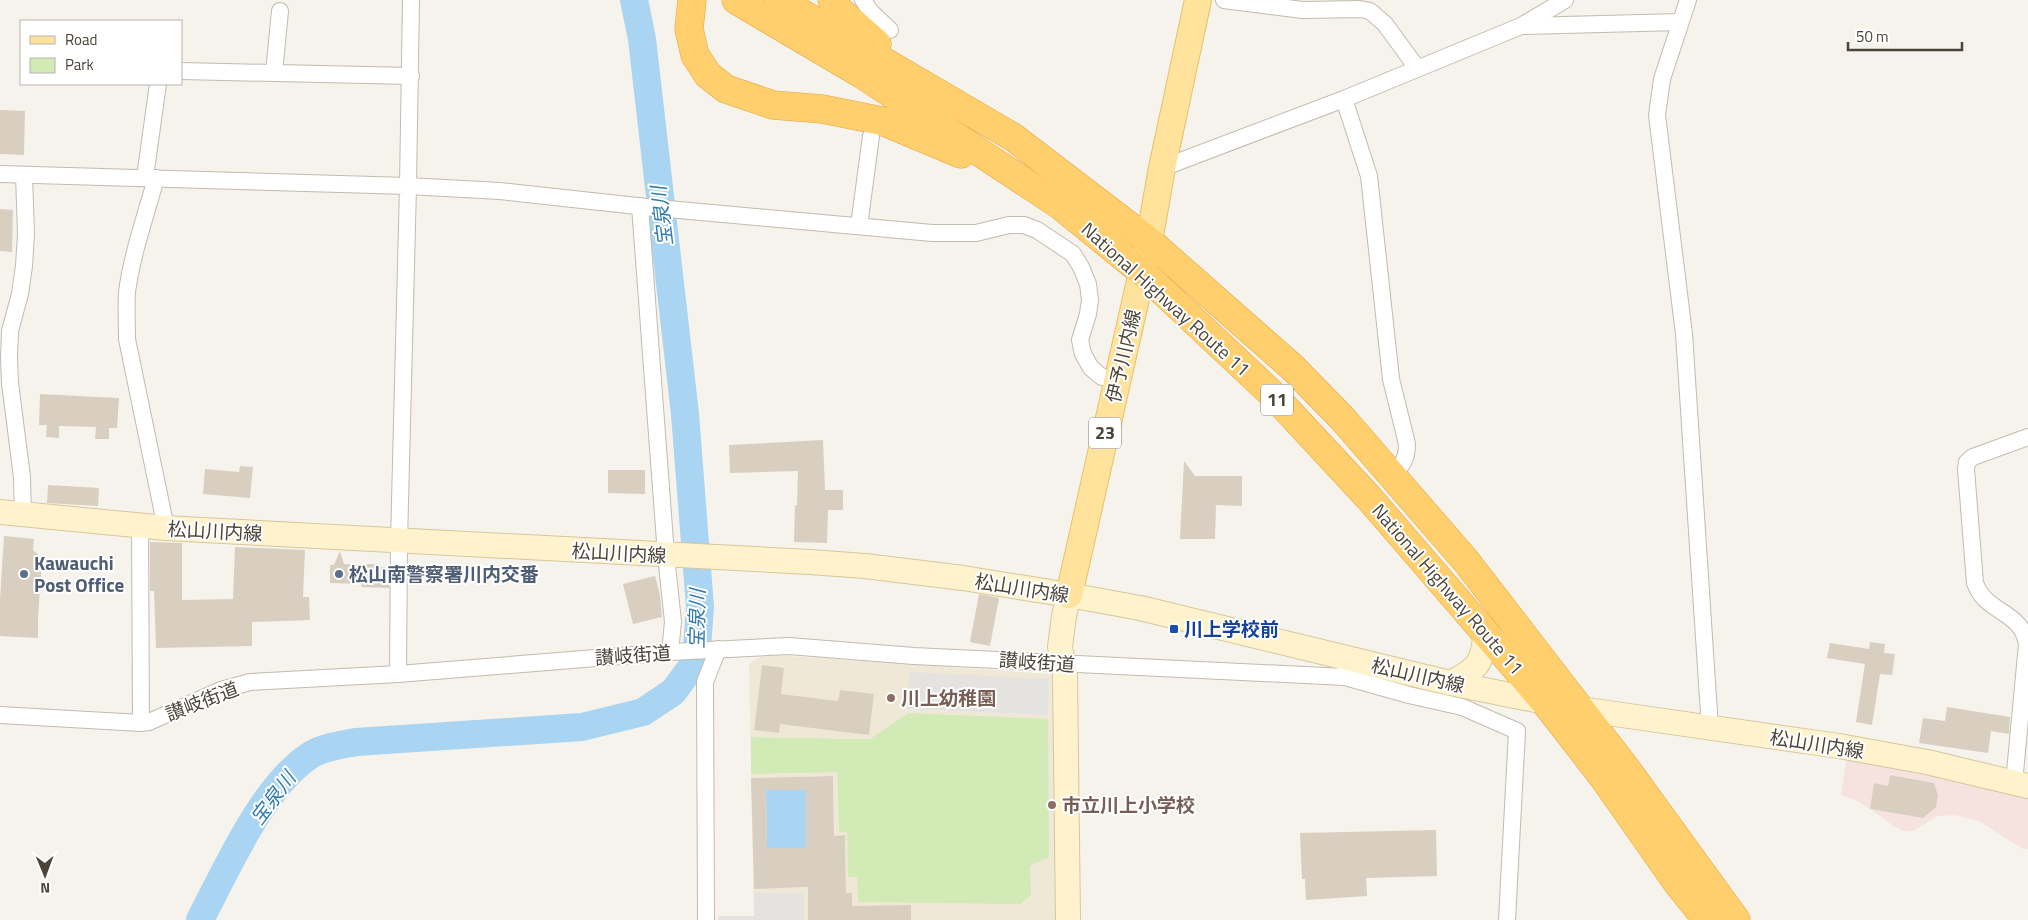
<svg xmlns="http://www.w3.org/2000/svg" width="2028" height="920" font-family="'Titillium Web','Noto Sans JP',sans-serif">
<rect width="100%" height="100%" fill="#f6f3ec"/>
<path fill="#efe8d6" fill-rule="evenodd" d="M775,655L1050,674L1055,677L1056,920H911V906L852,920V893L808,894V920H804V893H754V916H718V920V916H754L749,664L760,657ZM762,665L784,668L781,694L838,701L840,690L874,695L780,724L778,733L754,729ZM1049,679L1047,715L907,709ZM908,713L857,877H849L847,832L839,831L837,772L751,737L870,739ZM833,776L834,836H845L846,881H835V887L754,888L752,778Z"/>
<path fill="#f6e3e0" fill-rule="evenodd" d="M1847,756L2028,793V849H2024L2003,837L1979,821L1955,815L1937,816L1914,831H1903L1895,827L1860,802L1841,795ZM1890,775L1934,783L1938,795L1936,807L1923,818L1870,809L1874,783L1888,786Z"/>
<polygon fill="#d2eab5" points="908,713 1048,719 1049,857 1030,866 1031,895 1020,904 858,902 857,877 848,877 847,832 839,832 837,772 751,774 751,737 870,739"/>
<g fill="#e5e3e0">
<polygon points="909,672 1049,679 1048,715 907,709"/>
<polygon points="754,893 804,893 804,920 718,920 718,916 754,916"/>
</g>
<polygon fill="#a9d4f2" points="766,790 806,790 806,848 767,848"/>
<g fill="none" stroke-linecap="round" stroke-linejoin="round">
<path stroke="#a9d4f2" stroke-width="28" d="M200,920C226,870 262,788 309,756C322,747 341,745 356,742L582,727L643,712L673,692L696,661L700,607L685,414L642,39L634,0"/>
</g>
<g fill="#d8cfc1" fill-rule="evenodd">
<polygon points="0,110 25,111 24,155 0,154"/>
<polygon points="0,209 13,210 12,252 0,251"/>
<polygon points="40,394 119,398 117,428 109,428 109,439 95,439 96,427 59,426 59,438 46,437 47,425 39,425"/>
<polygon points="823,440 825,490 843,490 843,510 828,510 827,543 794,542 795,505 797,505 798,471 730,473 729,445"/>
<polygon points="1184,461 1195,476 1242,476 1242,506 1216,505 1215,539 1180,539"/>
<polygon points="240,466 253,467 250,498 203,494 205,469 239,472"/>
<polygon points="608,470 645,470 645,494 608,493"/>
<polygon points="48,485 99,488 98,506 47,503"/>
<polygon points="4,536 34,539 33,550 42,558 38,618 38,638 0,636 0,600"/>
<polygon points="150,542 182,543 182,600 233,599 235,547 305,550 303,597 309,597 310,620 252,622 252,646 156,648 154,591 150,591"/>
<polygon points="340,551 344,564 379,564 380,567 389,567 389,588 361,587 362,584 330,583 330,565 334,565"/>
<polygon points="655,576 660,595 662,617 633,624 623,584"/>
<polygon points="979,594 999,598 990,646 970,642"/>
<polygon points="1870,642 1885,644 1884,653 1895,654 1892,675 1880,674 1872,725 1856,722 1865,664 1827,658 1830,643 1869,649"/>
<polygon points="762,665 784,668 781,694 838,701 840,690 874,694 869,735 780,724 779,733 754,730"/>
<polygon points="1947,707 2010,717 2009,734 1991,731 1988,753 1919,743 1923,718 1945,721"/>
<polygon points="1890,775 1934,783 1938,795 1936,807 1923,818 1870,809 1874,783 1888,786"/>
<path d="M833,776L834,836L845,835L846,893H852V906L911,905V920H808V887L754,889L751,778ZM766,790H806V848H767Z"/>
<polygon points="1436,830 1437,876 1366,878 1367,896 1306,900 1305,879 1302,879 1300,833"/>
</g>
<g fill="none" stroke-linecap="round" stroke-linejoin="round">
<g stroke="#c2bbae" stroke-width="18">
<g id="street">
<polyline points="411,0 408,186 500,191 646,207 932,233 976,233 1009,225 1024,225 1037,230 1073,254 1081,267 1088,284 1090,300 1088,314 1080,340 1083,354 1091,368 1102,377 1117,380"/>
<polyline points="863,0 870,11 890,30"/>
<polyline points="1224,0 1303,10 1360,9 1370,11 1385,24 1417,68"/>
<polyline points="1688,0 1662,79 1657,115 1684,334 1710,728"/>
<polyline points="1523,26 1680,22"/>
<polyline points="181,71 411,76"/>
<polyline points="274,73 280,11"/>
<path d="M1344,99L1369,176L1391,379L1407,444C1407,458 1403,465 1393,475"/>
<polyline points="1162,168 1344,99 1521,26 1565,0"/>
<polyline points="0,174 408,186 399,542 398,674"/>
<polyline points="145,177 158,84"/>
<path d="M156,178C146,215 132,254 127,292C126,308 127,324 127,339L166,528"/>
<polyline points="640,206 666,555 673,622 670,652"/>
<polyline points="859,226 871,136"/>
<polyline points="23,516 22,477 10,383 9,357 10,331 20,294 24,266 26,234 24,175"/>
<polyline points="140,526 141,723"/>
<polyline points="1345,677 1409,695 1462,707 1517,731 1507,920"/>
<polyline points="0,715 141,723 149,722 221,690 250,682 398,674 670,652 789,646 914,656 1345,677 1347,659"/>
<path d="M2014,783L2027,644C2021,610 1986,614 1975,583L1966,469L1967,462L1973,457L2028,437"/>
<polyline points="706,920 705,682 718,649"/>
</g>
</g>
<g stroke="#d6c79b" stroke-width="26">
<g id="secondary">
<polyline points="0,512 166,528 810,562 865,566 963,578 1069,595 1140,608 1450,683 1580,709 1839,746 1927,762 2028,786"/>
<path d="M1450,683C1475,671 1484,663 1485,635"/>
<polyline points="1068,920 1065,674 1060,647 1064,616 1069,595"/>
</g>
</g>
<g stroke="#e6c16a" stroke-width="28">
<polyline id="primary" points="1069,595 1149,241 1162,168 1198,0"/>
</g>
<g stroke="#e0a43c" stroke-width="29">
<g id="highway">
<polyline points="692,0 689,29 695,55 708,75 726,89 773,105 822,109 882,121 961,154"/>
<polyline points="736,0 863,75 1061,206 1142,272 1272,394 1369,498 1544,701 1603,777 1678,884 1707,920"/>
<polyline points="779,0 1013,137 1149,241 1292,367 1342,418 1466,561 1625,767 1736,920"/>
<polyline points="832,0 839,10 877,44"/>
</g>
</g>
<use href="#street" stroke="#fff" stroke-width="16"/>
<use href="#secondary" stroke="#fff3cd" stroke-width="24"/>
<use href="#primary" stroke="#ffe39c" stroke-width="26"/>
<use href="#highway" stroke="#ffcf6e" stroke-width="28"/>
</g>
<g fill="#5c6f8a" stroke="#fff" stroke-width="2">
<circle cx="24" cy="574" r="5"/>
<circle cx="339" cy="574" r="5"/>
</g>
<rect fill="#1a4fb4" stroke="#fff" stroke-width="2" x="1169" y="624" width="10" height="10" rx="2.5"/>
<g fill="#8d6e63" stroke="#fff" stroke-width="2">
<circle cx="891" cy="698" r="5"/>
<circle cx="1052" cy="805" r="5"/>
</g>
<g text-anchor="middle" stroke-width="4" stroke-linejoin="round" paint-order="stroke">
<g fill="#fff" stroke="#817c74" stroke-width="1">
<rect x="1261" y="384.5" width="32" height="31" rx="4"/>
<rect x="1089" y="417.5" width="32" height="31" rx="4"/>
</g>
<g font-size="18" font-weight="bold" fill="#4b4439">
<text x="1277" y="406">11</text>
<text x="1105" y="439">23</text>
</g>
<g font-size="19" fill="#4b4439" stroke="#fff">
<text transform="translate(1166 299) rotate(42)" y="7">National Highway Route 11</text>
<text transform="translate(1123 356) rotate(-77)" y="7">伊予川内線</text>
<text transform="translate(215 531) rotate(3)" y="7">松山川内線</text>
<text transform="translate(619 553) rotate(3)" y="7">松山川内線</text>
<text transform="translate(1022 588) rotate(9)" y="7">松山川内線</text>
<text transform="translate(1448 589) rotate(49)" y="7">National Highway Route 11</text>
<text transform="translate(633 655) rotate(-4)" y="7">讃岐街道</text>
<text transform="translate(1037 662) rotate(4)" y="7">讃岐街道</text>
<text transform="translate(1418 675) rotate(13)" y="7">松山川内線</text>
<text transform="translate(202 701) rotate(-21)" y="7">讃岐街道</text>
<text transform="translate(1817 744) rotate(9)" y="7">松山川内線</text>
</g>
<g font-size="19" font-weight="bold" fill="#4e5e75" stroke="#fff" text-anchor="start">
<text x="34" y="570">Kawauchi<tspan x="34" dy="22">Post Office</tspan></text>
<text x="349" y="581">松山南警察署川内交番</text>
</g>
<g font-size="19" font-weight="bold" fill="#164399" stroke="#fff" text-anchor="start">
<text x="1184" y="636">川上学校前</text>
</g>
<g font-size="19" font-weight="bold" fill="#785e54" stroke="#fff" text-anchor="start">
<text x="901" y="705">川上幼稚園</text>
<text x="1062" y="812">市立川上小学校</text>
</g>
<g font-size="20" font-style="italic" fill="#2e7ab2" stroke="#fff">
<text transform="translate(662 216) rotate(-97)" y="7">宝泉川</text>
<text transform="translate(697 619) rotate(-89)" y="7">宝泉川</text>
<text transform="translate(273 798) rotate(-53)" y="7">宝泉川</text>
</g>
</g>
<rect x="20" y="20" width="162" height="65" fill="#ffffff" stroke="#b7b4b0"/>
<rect x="30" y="36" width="25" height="8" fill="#ffe39c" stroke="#b7b4b0"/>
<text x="65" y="45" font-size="15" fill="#4b4439">Road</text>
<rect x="30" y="58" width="25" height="15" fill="#d2eab5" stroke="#b7b4b0"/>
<text x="65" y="70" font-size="15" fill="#4b4439">Park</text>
<g transform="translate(45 875) rotate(179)" stroke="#ffffff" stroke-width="4" paint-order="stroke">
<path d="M0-4L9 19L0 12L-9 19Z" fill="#4b4439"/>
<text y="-8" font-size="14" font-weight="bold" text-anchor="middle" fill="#4b4439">N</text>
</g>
<path d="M1848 42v8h114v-8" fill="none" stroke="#4b4439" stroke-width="2.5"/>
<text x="1856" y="42" font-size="15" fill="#4b4439" stroke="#ffffff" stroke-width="4" paint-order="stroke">50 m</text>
</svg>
